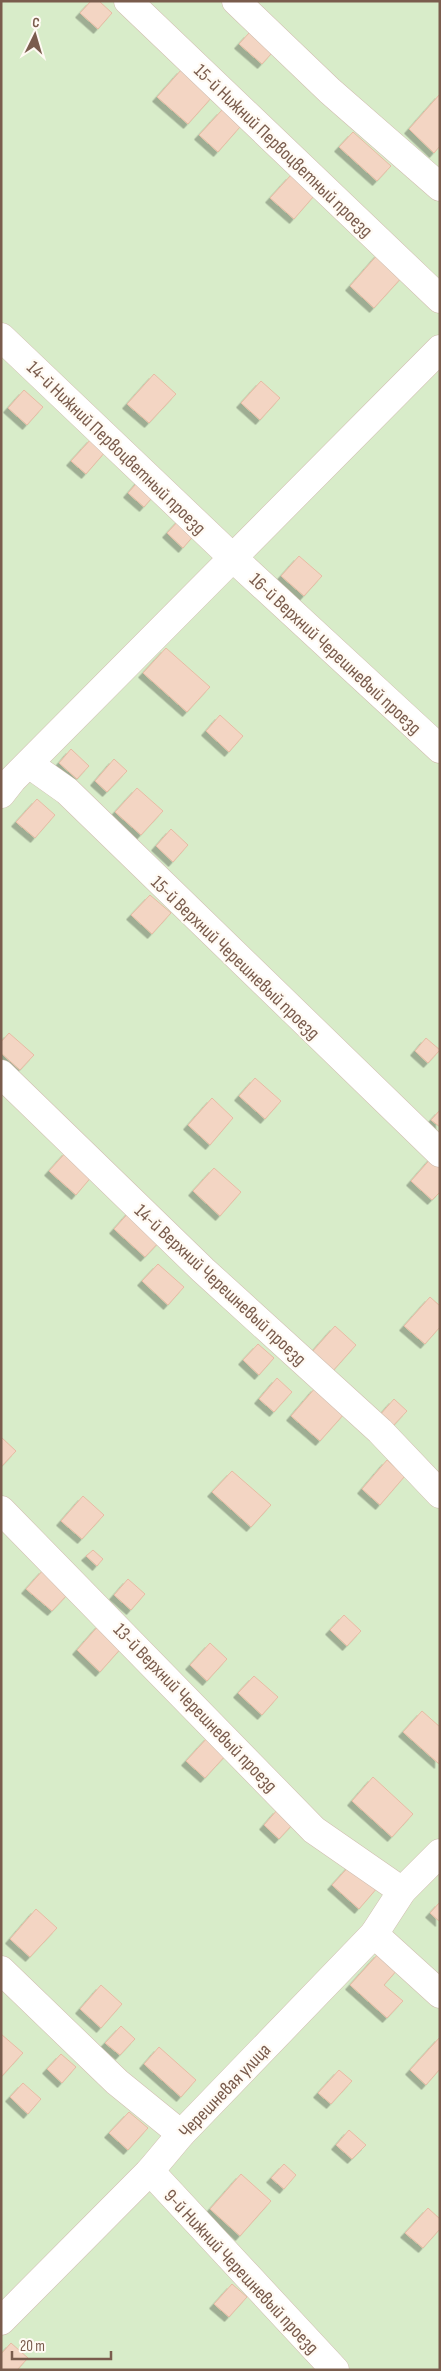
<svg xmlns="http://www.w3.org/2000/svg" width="441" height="2371" font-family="'Sofia Sans Condensed',sans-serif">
<defs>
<filter id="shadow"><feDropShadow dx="-4.5" dy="4.5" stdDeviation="0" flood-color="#0004"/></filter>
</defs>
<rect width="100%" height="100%" fill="#fdf6ec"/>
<rect fill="#d8ecc9" x="1" y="1" width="439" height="2369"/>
<g fill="#f3d5c3" stroke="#e6bba3" filter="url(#shadow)">
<polygon points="91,1 99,1 112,13 98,29 80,13"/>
<polygon points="249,33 272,53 262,64 239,44"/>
<polygon points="182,69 213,96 188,124 157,97"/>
<polygon points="440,94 440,146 434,153 409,129"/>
<polygon points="222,110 240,127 218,152 199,135"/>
<polygon points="353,132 391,166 377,181 339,147"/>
<polygon points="291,175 314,196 294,219 270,198"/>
<polygon points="379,253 404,275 374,308 350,286"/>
<polygon points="154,374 176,394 149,423 127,404"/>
<polygon points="261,381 280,398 260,420 241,403"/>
<polygon points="24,390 43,407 27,425 8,408"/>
<polygon points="92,438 106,451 86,474 71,461"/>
<polygon points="143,476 159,490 144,507 128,493"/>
<polygon points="180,519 196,533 183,548 167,533"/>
<polygon points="299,556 322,576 304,596 281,576"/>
<polygon points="166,648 210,687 187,712 143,673"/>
<polygon points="220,715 243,736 229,752 206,731"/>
<polygon points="71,749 89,766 77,779 59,763"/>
<polygon points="114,759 127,771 107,792 95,781"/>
<polygon points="137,788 163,811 141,835 115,812"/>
<polygon points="37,799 55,815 35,838 16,822"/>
<polygon points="171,829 188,845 173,862 156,846"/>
<polygon points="150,895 171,913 152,934 131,915"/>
<polygon points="9,1033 34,1055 20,1070 1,1053 1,1042"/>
<polygon points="426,1038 440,1050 428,1063 415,1051"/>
<polygon points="255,1078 281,1101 265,1119 239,1096"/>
<polygon points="212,1098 233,1118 210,1145 188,1125"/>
<polygon points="440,1110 440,1127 431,1120"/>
<polygon points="67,1151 93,1175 76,1195 49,1171"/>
<polygon points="433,1156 440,1161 440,1192 432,1200 411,1181"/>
<polygon points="214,1168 241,1192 220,1216 193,1191"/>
<polygon points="131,1210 163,1238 145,1257 114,1229"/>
<polygon points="158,1264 184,1287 168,1305 142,1281"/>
<polygon points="430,1297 440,1306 440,1327 425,1344 404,1326"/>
<polygon points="335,1326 356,1345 332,1372 311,1353"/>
<polygon points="258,1344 274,1358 259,1375 243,1360"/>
<polygon points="277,1378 292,1392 274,1412 259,1399"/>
<polygon points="316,1387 345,1413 320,1441 291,1416"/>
<polygon points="394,1399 407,1411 392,1427 379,1416"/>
<polygon points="1,1437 16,1451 1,1467"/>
<polygon points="387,1460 405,1476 380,1505 362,1489"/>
<polygon points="232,1471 271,1505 251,1527 212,1492"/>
<polygon points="83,1496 104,1515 82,1539 61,1521"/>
<polygon points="93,1550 103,1559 97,1566 86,1556"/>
<polygon points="44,1569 69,1593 52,1611 26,1589"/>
<polygon points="128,1579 145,1594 131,1610 114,1595"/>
<polygon points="344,1615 361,1631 347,1646 330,1630"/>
<polygon points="100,1624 124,1645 100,1672 77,1650"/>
<polygon points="210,1643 227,1659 207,1681 190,1665"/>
<polygon points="254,1676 278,1697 262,1715 238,1693"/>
<polygon points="422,1711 440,1727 439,1764 403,1732"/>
<polygon points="209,1736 228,1753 205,1778 186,1761"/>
<polygon points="373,1777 413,1814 392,1837 352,1801"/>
<polygon points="278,1809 294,1823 279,1839 264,1825"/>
<polygon points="352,1863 378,1887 359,1909 332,1885"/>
<polygon points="440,1902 440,1922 430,1913"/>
<polygon points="36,1909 57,1928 30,1957 10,1939"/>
<polygon points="379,1953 398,1969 384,1985 403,2001 387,2018 350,1985"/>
<polygon points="101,1985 122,2004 101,2028 80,2009"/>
<polygon points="121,2026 135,2039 120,2055 105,2043"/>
<polygon points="1,2034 23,2053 2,2076 1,2075"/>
<polygon points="440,2037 440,2069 426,2085 410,2070"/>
<polygon points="159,2047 196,2080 181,2097 144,2064"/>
<polygon points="61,2054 76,2067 62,2083 47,2069"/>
<polygon points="339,2070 352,2081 331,2104 318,2093"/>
<polygon points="23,2083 41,2099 28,2114 10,2097"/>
<polygon points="129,2112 148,2128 128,2150 109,2133"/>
<polygon points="349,2130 366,2145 352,2159 336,2145"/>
<polygon points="284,2164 296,2175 284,2189 271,2178"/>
<polygon points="241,2174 271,2201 240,2236 210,2209"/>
<polygon points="428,2208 440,2219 440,2229 423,2248 405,2233"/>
<polygon points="232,2284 247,2297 229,2317 214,2304"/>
<polygon points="11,2343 28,2358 17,2370 1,2370 1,2354"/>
</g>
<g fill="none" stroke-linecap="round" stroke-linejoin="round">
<g stroke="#d1beb0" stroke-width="29">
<g id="minor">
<polyline points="128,1 440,299"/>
<polyline points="236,1 330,91 440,187"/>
<polyline points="1,337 232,557 440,749"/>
<polyline points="29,764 67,791 440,1153"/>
<polyline points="1,794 12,780 440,349"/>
<polyline points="1,1074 203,1270 380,1431 440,1494"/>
<polyline points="1,1510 314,1830 402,1891"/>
<polyline points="374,1934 440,1994"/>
<polyline points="1,1970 117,2082 181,2134"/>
<polyline points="150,2171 335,2370"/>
<polyline points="1,2321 150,2171 181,2134 374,1934 402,1891 440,1853"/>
</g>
</g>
<use href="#minor" stroke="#fff" stroke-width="28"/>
</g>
<g text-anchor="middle" stroke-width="4.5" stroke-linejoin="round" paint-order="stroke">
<g font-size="19" fill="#7a5c4d" stroke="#fffaf3">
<text transform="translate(284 150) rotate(44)" y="7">15-й Нижний Первоцветный проезд</text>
<text transform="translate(117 447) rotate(44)" y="7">14-й Нижний Первоцветный проезд</text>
<text transform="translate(336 653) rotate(43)" y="7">16-й Верхний Черешневый проезд</text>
<text transform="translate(236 957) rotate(44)" y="7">15-й Верхний Черешневый проезд</text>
<text transform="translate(221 1284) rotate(43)" y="7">14-й Верхний Черешневый проезд</text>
<text transform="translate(196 1707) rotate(46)" y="7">13-й Верхний Черешневый проезд</text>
<text transform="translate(224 2090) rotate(-46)" y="7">Черешневая улица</text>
<text transform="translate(242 2271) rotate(47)" y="7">9-й Нижний Черешневый проезд</text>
</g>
</g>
<rect width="441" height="2371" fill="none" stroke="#7a5c4d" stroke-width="5"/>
<g transform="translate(35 35) rotate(5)" stroke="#fffaf3" stroke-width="4" paint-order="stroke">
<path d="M0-4L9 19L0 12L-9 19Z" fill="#7a5c4d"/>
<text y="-8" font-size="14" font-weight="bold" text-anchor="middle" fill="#7a5c4d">С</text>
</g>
<path d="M12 2351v8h99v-8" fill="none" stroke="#7a5c4d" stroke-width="2.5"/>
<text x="20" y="2351" font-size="15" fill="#7a5c4d" stroke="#fffaf3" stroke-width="4" paint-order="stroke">20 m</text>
</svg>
